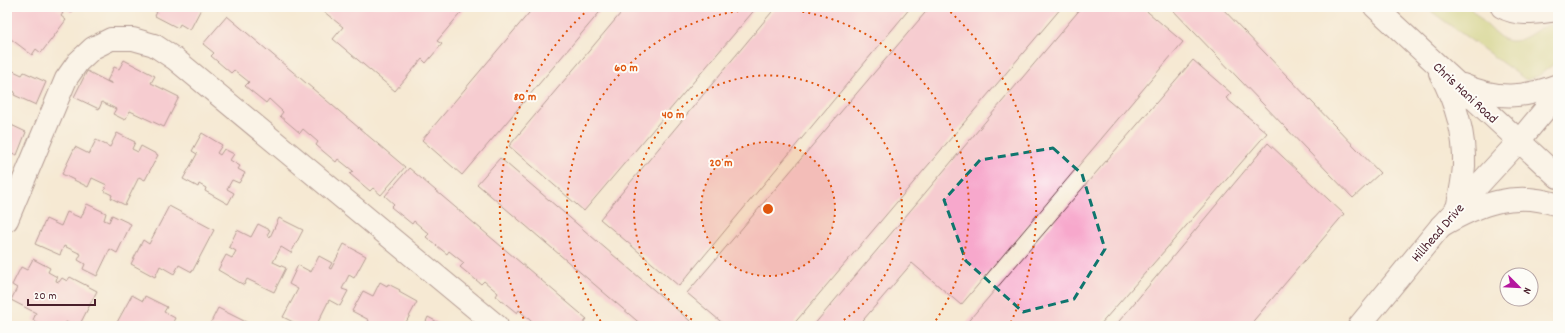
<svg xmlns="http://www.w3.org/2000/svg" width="1565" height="333" font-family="Dekko,sans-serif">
<rect width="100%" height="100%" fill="#fdfcf7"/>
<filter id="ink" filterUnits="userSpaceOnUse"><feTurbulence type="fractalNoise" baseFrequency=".025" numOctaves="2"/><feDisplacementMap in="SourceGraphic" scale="8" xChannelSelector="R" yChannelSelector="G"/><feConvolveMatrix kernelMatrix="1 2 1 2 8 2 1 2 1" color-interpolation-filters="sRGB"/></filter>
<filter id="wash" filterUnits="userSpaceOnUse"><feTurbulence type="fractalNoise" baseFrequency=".012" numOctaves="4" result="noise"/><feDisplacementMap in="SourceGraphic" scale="16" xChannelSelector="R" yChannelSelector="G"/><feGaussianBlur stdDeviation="0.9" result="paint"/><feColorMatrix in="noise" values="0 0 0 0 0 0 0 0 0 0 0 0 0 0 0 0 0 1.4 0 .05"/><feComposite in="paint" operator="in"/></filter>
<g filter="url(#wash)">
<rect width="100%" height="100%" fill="#f5e9d3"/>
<path fill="#c1cd6f" stroke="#86764d" d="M1425,7H1469C1475,13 1497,36 1503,39C1525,49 1541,18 1558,26V61L1538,76L1526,80Z"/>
<g id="blocks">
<g fill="#f7a8cc">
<polygon points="7,7 55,7 63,13 61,16 66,20 41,53 36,49 32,55 7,36"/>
<polygon points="56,7 76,7 71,13 66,9 63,12"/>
<polygon points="147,7 202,7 190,30 180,24 178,28 155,16 157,12"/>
<polygon points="318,7 462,7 464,9 437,41 442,44 426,63 422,59 395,91 333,39 343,27"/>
<polygon points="534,7 604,7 462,175 422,140"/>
<polygon points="626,7 757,7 584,211 509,146"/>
<polygon points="776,7 911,7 679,286 600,219"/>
<polygon points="930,7 1062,7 792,326 726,326 687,293"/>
<polygon points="1082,7 1142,7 1183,42 961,305 912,263 858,326 813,326"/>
<polygon points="1170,7 1221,7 1380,173 1353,198"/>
<polygon points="227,16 405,167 381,195 373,188 370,191 350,174 353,171 338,159 336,162 324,152 316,145 318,142 303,129 300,133 280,116 283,112 269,99 266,103 245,86 249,82 234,70 231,73 211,56 214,53 203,44"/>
<polygon points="124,60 155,76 151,83 179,97 164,127 130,111 125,120 113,114 116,109 102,102 99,109 74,97 87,71 112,84 112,83 107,81 114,67 119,69"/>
<polygon points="1193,60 1231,93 1226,98 1267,133 1099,326 964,326"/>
<polygon points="7,68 22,75 24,72 46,82 36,105 14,95 15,92 12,90 7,103"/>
<polygon points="7,123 26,132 17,155 7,151"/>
<polygon points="117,133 135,142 132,149 138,152 141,146 158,155 145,180 139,177 125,205 111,198 112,195 104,191 107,185 92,178 88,187 62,174 75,147 89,154 96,140 110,147"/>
<polygon points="202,133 222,145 217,153 220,155 224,149 234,154 230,160 240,166 238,169 245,173 239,183 232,180 227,189 234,193 228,204 205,191 206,188 199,184 198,187 183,179 197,154 192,151"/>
<polygon points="1268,143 1344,214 1249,326 1115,326"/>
<polygon points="500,158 696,326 643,326 477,184"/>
<polygon points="409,168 587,319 581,326 531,326 530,325 532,322 519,310 517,313 496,296 498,293 484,281 481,284 460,267 464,263 449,251 447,254 426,237 429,234 414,221 412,224 391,207 394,204 385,196"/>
<polygon points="87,204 106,213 104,220 109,222 112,215 131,224 117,253 110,249 97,276 83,269 85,264 78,260 81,254 64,246 60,255 35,244 46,219 61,226 67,212 81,218"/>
<polygon points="169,206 214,230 192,272 179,265 174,274 160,266 155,277 131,264 143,240 149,244"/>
<polygon points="279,218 303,230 291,253 281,247 273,262 286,268 274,292 247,279 244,285 218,270 226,255 232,258 236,251 229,247 237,230 251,237 258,224 270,230 267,235 270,237"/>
<polygon points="344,244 366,256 354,278 349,275 342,289 348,291 340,306 329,300 316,326 301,326 283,317 298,289 289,284 298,265 311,272 319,256 332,263 329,268 331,269"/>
<polygon points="33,259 50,268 48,272 57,277 56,281 59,282 62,278 67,281 70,277 97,291 79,326 74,326 66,322 64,326 44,326 33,320 36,313 11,300 17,288 12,285 21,267 27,270"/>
<polygon points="380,282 387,286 388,284 400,290 399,292 417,302 404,326 366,326 369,320 352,311 363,291 373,296"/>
<polygon points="132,295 143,301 145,296 167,307 164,312 175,318 171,326 115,326"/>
<polygon points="218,308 248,323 246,326 209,326"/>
<polygon points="428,317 445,326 424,326"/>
</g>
</g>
</g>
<g filter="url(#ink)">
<use href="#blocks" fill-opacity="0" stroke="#643d44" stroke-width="1"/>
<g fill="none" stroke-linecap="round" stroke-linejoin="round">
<g stroke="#643d44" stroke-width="24">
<g id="minor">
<path d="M1502,7C1519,17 1540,12 1558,10"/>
<polyline points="7,220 66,79 78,62 93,48 111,39 133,39 154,45 175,59 497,326"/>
<polyline points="1359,326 1441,226 1519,141 1558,94"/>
</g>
</g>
<g stroke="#643d44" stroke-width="24">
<g id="major">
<polyline points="1375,7 1558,177"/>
<path d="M1440,73C1455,101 1465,134 1464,166C1463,180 1460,195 1457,209"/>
<path d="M1463,85C1497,100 1524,98 1558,85"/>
<path d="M1441,226C1479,204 1515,190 1558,205"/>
</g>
</g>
<use href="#minor" stroke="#fff" stroke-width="22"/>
<use href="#major" stroke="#fff" stroke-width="22"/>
</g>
</g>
<path d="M0 0H1565V333H0ZM1053,148L1082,174L1105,249L1074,299L1023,312L966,261L944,200L980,160Z" fill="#f5e9d3" fill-opacity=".55" fill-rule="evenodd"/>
<path fill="none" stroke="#0f766e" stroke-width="3" stroke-dasharray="8 5" stroke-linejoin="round" d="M1053,148L1082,174L1105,249L1074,299L1023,312L966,261L944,200L980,160Z"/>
<circle cx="768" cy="209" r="67" fill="#e0560e" fill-opacity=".12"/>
<g fill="none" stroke="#e0560e" stroke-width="2" stroke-dasharray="2 4">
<circle cx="768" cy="209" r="67"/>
<path d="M702 326A134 134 0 1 1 834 326"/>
<path d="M604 326A201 201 0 1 1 932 326"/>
<path d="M526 324A268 268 0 0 1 590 8M946 8A268 268 0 0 1 1010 324"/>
</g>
<g text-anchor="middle" stroke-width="4" stroke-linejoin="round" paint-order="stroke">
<g font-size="14" fill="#4a1f2b" stroke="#fdfcf7">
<text transform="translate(1466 92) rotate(43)" y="5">Chris Hani Road</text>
<text transform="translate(1437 232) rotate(-49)" y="5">Hillhead Drive</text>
</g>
</g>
<circle cx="768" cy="209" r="6" fill="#e0560e" stroke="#fdfcf7" stroke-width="2"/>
<g font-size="12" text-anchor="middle" font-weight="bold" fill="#e0560e" stroke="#fdfcf7" stroke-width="4" stroke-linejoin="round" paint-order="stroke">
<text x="626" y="71">60 m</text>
<text x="525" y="100">80 m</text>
<text x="673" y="118">40 m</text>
<text x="721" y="166">20 m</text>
</g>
<rect width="1565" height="333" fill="none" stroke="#fdfcf7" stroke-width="24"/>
<g transform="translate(1519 287) rotate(114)"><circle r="19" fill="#fdfcf7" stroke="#b5a4a5"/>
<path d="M0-3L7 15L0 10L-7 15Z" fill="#b5179e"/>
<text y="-6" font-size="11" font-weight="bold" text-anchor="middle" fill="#4a1f2b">N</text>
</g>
<path d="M28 299v6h67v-6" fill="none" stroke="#4a1f2b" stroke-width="2"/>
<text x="34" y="299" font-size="12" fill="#4a1f2b" stroke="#fdfcf7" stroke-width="3" paint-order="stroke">20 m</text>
</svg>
